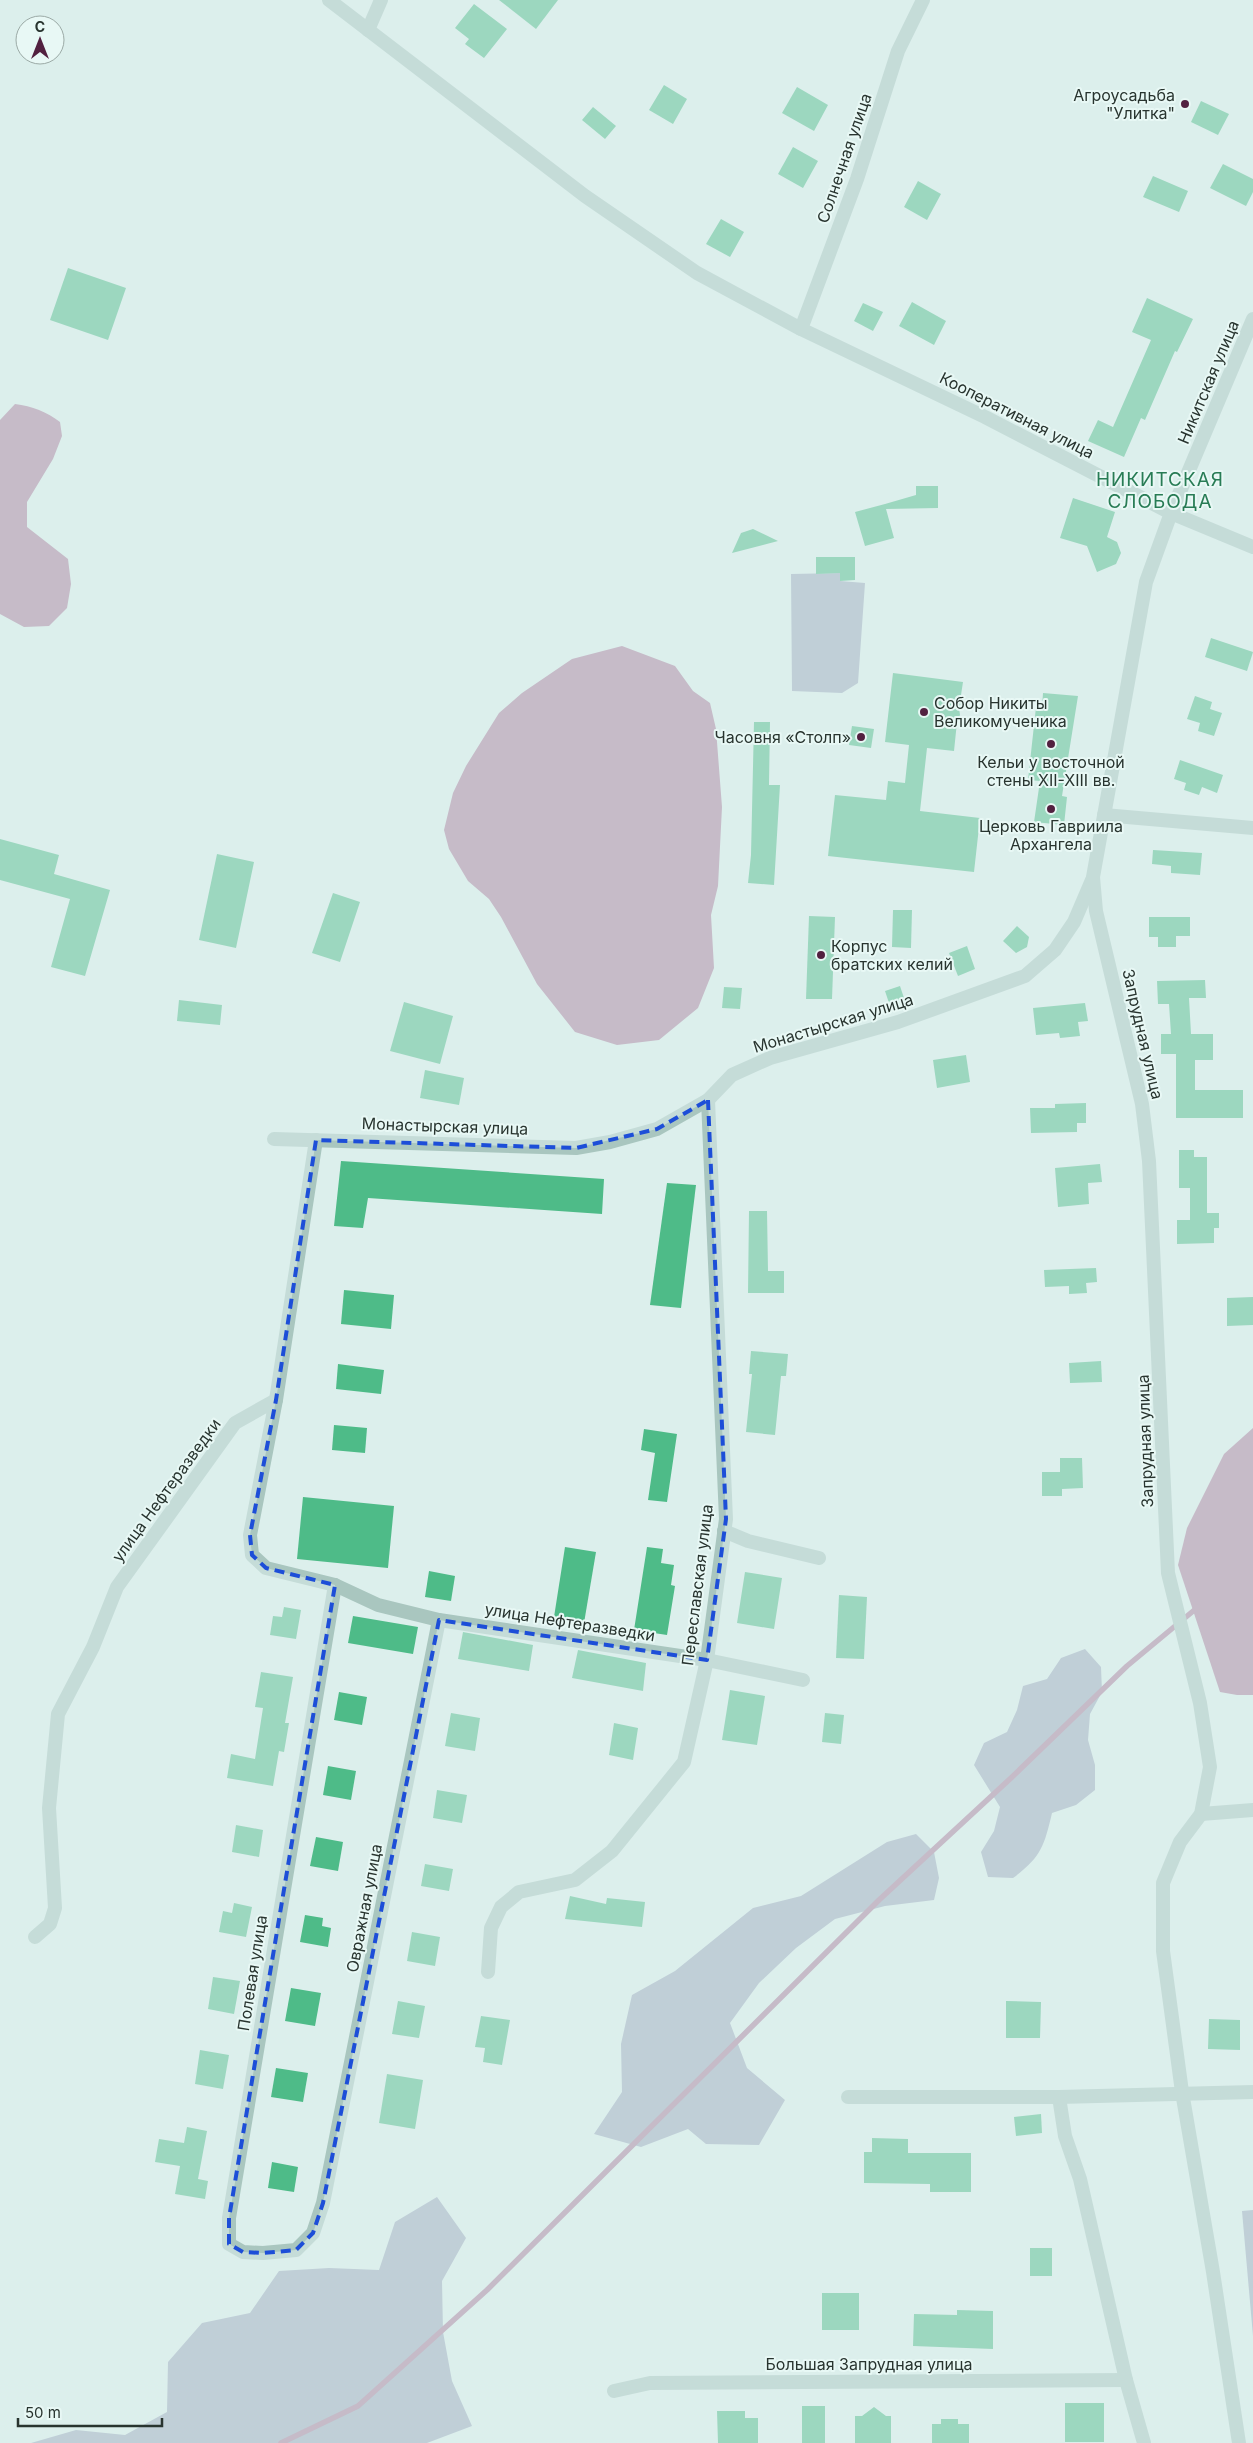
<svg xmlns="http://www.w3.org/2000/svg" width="1253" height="2443" font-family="Inter,sans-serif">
<rect width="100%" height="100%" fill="#dcefec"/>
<g fill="#9da9bd">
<polygon points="840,573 840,581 865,583 858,683 842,693 792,691 791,574"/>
<path d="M1085,1649L1101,1667L1102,1692L1090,1714L1088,1740L1095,1765V1790L1076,1805L1052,1813C1044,1847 1041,1857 1013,1878L988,1877L981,1852L994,1831L1000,1807L974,1765L984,1743L1007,1732L1017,1710L1023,1686L1047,1679L1061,1658Z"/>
<polygon points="916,1834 934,1852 939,1878 934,1900 885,1906 835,1919 796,1948 759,1983 730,2023 747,2068 785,2100 759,2145 706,2144 688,2129 641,2147 594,2134 622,2092 621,2044 632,1995 675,1971 753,1908 801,1896 887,1842"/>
<polygon points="437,2197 466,2238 442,2281 443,2332 452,2381 472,2426 427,2443 31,2443 76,2430 125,2435 167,2412 168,2362 202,2323 250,2313 279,2271 329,2268 379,2270 395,2222"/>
<polygon points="1253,2210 1253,2336 1242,2211"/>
</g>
<g fill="#aa7d9b">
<path d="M15,404C32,406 47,412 60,422L62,436L53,459L27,502V527L68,559L71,584L67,608L49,626L24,627L0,614V420Z"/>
<polygon points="622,646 675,666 693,691 710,703 716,729 722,807 718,886 711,915 714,968 698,1008 659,1040 617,1045 575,1032 537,984 501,917 489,899 468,881 449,849 444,830 453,793 466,766 499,713 522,693 572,659"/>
<polygon points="1253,1428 1253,1695 1237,1695 1220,1692 1178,1565 1187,1528 1224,1454"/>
</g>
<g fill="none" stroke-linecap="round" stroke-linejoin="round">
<polyline stroke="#aa7d9b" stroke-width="5.5" points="281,2443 358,2406 487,2290 879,1900 1011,1778 1127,1666 1198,1607"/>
</g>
<g fill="#4ebb88">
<polygon points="499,0 558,0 536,29"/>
<polygon points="474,4 507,29 484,58 465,44 469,39 455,28"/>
<polygon points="664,85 687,99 673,124 649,110"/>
<polygon points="797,87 828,105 814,131 782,113"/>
<polygon points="1201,101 1229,114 1218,135 1191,122"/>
<polygon points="593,107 616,126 605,139 582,120"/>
<polygon points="793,147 818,161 803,188 778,174"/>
<polygon points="1223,164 1253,179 1253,192 1246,206 1210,188"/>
<polygon points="1153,176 1188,191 1179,212 1143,197"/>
<polygon points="918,181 941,194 927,220 904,207"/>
<polygon points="721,219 744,232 730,257 706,244"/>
<polygon points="68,268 126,288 108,340 50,320"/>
<polygon points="1147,298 1193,319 1177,352 1175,351 1145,420 1141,418 1124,457 1088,441 1098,420 1113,427 1151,340 1132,332"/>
<polygon points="912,302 946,321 934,345 899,326"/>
<polygon points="863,303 883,312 873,331 854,321"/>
<polygon points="916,486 938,486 938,508 886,509 894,538 865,546 855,512 885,504 885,506 885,504 916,495"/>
<polygon points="1073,498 1115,512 1107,537 1117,542 1121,553 1116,564 1097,572 1087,546 1060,538"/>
<polygon points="753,529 778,541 732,553 741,533"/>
<polygon points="816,557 855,557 855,580 840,581 840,573 816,574"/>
<polygon points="1211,638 1253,652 1247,671 1205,657"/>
<polygon points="893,673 963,682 961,695 962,702 959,708 960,715 957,722 954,751 927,748 920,811 980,818 974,872 828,856 835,795 886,800 888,781 905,783 909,745 885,742"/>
<polygon points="1043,693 1078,696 1062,796 1067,797 1064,825 1034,822 1040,781 1028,780 1036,707 1042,708"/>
<polygon points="1195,696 1212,702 1210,709 1222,713 1214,736 1198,731 1200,723 1187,719"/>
<polygon points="754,722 770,722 769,785 780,785 774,885 748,883 751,855"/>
<polygon points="852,726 874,729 871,748 849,745"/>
<polygon points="1180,760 1223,775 1217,793 1202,787 1199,795 1184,790 1186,783 1174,779"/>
<polygon points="0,839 59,855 54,874 110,890 85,976 51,967 70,899 0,880"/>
<polygon points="1153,850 1202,853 1200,875 1171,873 1171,866 1152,864"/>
<polygon points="217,854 254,862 236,948 199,940"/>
<polygon points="333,893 360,902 340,962 312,953"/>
<polygon points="893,910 912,910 911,948 892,947"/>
<polygon points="809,916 835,917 832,999 806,999"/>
<polygon points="1149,917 1190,917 1190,936 1176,936 1176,947 1158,947 1158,937 1149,937"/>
<polygon points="1017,926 1029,937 1027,947 1016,953 1003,941"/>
<polygon points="967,946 975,969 958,976 949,953"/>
<polygon points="1205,980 1206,998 1189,998 1191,1034 1213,1034 1213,1060 1195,1060 1195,1090 1243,1090 1243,1118 1176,1118 1176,1054 1161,1054 1161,1034 1171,1034 1169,1004 1158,1004 1157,981"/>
<polygon points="900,986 906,1004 891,1009 885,991"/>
<polygon points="724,987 742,988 740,1009 722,1008"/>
<polygon points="179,1000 222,1005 220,1025 177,1021"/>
<polygon points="404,1002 453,1016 440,1064 390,1051"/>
<polygon points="1085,1003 1088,1021 1078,1022 1080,1036 1060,1038 1059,1033 1036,1035 1033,1008"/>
<polygon points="966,1055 970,1082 937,1088 933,1060"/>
<polygon points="425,1070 464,1078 459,1105 420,1098"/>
<polygon points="1086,1103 1086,1123 1077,1123 1077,1132 1031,1133 1030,1108 1055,1108 1055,1104"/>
<polygon points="1179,1150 1194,1150 1194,1157 1207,1157 1207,1213 1219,1213 1219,1228 1214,1228 1214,1243 1177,1244 1177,1220 1190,1220 1190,1188 1179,1188"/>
<polygon points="341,1161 604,1179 602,1214 368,1198 363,1228 334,1226"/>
<polygon points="1100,1164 1102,1182 1088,1183 1089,1204 1058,1207 1055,1168"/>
<polygon points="667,1183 696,1185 681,1308 650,1305"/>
<polygon points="749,1211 767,1211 768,1271 784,1271 784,1293 748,1293"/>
<polygon points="1096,1268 1097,1282 1086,1283 1087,1293 1069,1294 1069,1286 1045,1287 1044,1270"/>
<polygon points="344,1290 394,1295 391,1329 341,1324"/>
<polygon points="1253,1297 1253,1325 1227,1326 1227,1298"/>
<polygon points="751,1351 788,1354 786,1376 781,1376 775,1435 746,1432 752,1374 749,1374"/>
<polygon points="1101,1361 1102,1382 1070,1383 1069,1363"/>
<polygon points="338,1364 384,1370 381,1394 336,1389"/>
<polygon points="334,1425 367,1428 365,1453 332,1450"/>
<polygon points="644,1429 677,1434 667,1502 648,1500 655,1453 641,1450"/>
<polygon points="1060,1458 1082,1458 1083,1488 1062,1489 1062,1496 1042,1496 1042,1472 1060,1472"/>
<polygon points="303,1497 394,1506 388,1568 297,1559"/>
<polygon points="565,1547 596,1552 584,1623 554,1617"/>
<polygon points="647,1547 663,1549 661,1563 674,1565 671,1585 675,1586 667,1635 634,1630"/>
<polygon points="429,1571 455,1576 451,1601 425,1597"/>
<polygon points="745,1572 782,1578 774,1629 737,1623"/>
<polygon points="839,1595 867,1597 864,1659 836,1658"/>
<polygon points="284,1607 301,1610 296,1639 270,1635 273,1616 282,1617"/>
<polygon points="353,1616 418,1627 413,1654 348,1643"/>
<polygon points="463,1632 533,1645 529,1671 458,1659"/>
<polygon points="578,1650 646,1663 643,1691 572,1678"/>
<polygon points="261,1672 293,1677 285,1723 289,1723 284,1752 279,1751 273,1786 227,1778 231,1754 255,1759 263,1708 255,1707"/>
<polygon points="730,1690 765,1696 757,1745 722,1740"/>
<polygon points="339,1692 367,1697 362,1725 334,1720"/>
<polygon points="451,1713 480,1718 475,1751 445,1746"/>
<polygon points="825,1713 844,1715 841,1744 822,1742"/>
<polygon points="614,1723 638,1728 633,1760 609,1755"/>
<polygon points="328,1766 356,1771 351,1800 323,1795"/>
<polygon points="437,1790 467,1795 462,1823 433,1818"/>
<polygon points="236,1825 263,1830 259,1857 232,1852"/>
<polygon points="316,1837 343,1842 338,1871 310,1866"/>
<polygon points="425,1864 453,1869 449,1891 421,1886"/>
<polygon points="570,1896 606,1904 607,1898 645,1902 642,1927 565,1919"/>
<polygon points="234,1903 252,1907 246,1937 219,1932 223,1911 232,1913"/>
<polygon points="305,1915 323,1918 322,1926 331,1928 328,1947 300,1942"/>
<polygon points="412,1932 440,1937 435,1966 407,1961"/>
<polygon points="213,1977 240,1981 234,2014 208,2009"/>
<polygon points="291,1988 321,1993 315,2026 285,2021"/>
<polygon points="398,2001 425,2006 419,2038 392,2034"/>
<polygon points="1006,2001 1041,2002 1040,2038 1006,2038"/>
<polygon points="481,2016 510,2020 502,2065 483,2062 485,2048 475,2047"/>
<polygon points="1209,2019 1240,2020 1240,2050 1208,2049"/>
<polygon points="200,2050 229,2055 223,2089 195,2084"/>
<polygon points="276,2068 308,2073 303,2102 271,2097"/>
<polygon points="387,2074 423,2080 415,2129 379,2123"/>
<polygon points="1041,2114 1042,2133 1016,2136 1014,2117"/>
<polygon points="187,2127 207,2131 198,2179 208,2181 205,2199 175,2194 180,2166 155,2162 159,2139 184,2143"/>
<polygon points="872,2138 908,2139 908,2153 971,2153 971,2192 930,2192 930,2184 864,2183 864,2152 872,2152"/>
<polygon points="272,2162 298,2167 294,2192 268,2188"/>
<rect x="1030" y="2248" width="22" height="28"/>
<rect x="822" y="2293" width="37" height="37"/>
<polygon points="957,2310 993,2311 993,2349 913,2346 914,2314 957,2315"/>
<rect x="1065" y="2403" width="39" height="39"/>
<rect x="802" y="2406" width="23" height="37"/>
<polygon points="874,2407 886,2416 891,2416 891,2443 855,2443 855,2416 862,2416"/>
<polygon points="717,2411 745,2411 745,2418 758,2418 758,2443 718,2443"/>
<polygon points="941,2419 958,2419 958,2424 969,2424 969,2443 932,2443 932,2424 941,2424"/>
</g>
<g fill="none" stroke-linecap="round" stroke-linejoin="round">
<g stroke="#a9c6bf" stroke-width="14">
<polyline points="368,30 381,0"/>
<polyline points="801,329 857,179 898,51 923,0"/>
<polyline points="1104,815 1253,828"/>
<polyline points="274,1139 576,1148 610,1142 657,1129 708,1100 732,1075 770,1058 898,1022 1025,976 1055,950 1074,922 1092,880"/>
<polyline points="276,1400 316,1140"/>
<polyline points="724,1531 748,1541 819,1558"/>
<polyline points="335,1585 229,2218 229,2244 243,2252 263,2253 296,2250 313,2233 323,2203 439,1620"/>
<polyline points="1201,1814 1253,1810"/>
<polyline points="35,1937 50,1924 55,1908 49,1808 58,1714 93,1647 117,1587 235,1423 276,1400 250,1535 252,1555 266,1568 335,1585 378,1605 439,1620 707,1660 803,1680"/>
<polyline points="488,1972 491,1928 501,1907 519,1892 575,1880 612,1851 684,1762 707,1660 726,1519 708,1100"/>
<polyline points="848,2097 1059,2097 1253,2092"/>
<polyline points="1059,2097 1065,2136 1080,2179 1126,2380 1144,2443"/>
<polyline points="614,2391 650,2383 1126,2380"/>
<polyline points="1239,2443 1213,2272 1182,2092 1163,1951 1163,1883 1180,1842 1201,1814 1210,1767 1200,1703 1168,1573 1149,1161 1142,1104 1096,911 1093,877 1146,582 1171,513 1253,319"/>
</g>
<polyline stroke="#a9c6bf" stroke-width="14" points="329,0 585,196 697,273 801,329 985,417 1171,513 1253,547"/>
</g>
<path d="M0 0H1253V2443H0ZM708,1100L726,1519L707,1660L439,1620L323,2203L313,2233L296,2250L263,2253L243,2252L229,2244V2218L335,1585L266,1568L252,1555L250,1535L276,1400L316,1140L576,1148L657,1129Z" fill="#dcefec" fill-opacity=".55" fill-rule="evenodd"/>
<path fill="none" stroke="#1d4ed8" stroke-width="4" stroke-dasharray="10 6" stroke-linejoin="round" d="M708,1100L726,1519L707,1660L439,1620L323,2203L313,2233L296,2250L263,2253L243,2252L229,2244V2218L335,1585L266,1568L252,1555L250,1535L276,1400L316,1140L576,1148L657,1129Z"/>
<g fill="#522140" stroke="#e8f8f5" stroke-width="2">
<circle cx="1185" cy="104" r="5"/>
<circle cx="924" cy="712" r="5"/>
<circle cx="861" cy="737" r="5"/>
<circle cx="1051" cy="744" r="5"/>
<circle cx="1051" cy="809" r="5"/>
<circle cx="821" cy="955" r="5"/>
</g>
<g text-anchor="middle" stroke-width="4" stroke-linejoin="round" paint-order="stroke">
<g font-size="16" fill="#28342f" stroke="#e8f8f5" text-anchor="end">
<text x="1175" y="101">Агроусадьба<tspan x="1175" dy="18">"Улитка"</tspan></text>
<text x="934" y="709" text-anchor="start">Собор Никиты<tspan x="934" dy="18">Великомученика</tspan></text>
<text x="851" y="743">Часовня «Столп»</text>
<text x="1051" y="768" text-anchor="middle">Кельи у восточной<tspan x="1051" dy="18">стены XII-XIII вв.</tspan></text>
<text x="1051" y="832" text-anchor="middle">Церковь Гавриила<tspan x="1051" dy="18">Архангела</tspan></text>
<text x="831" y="952" text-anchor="start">Корпус<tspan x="831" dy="18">братских келий</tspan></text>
</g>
<g font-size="16" fill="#28342f" stroke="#e8f8f5">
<text transform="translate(844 158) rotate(-71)" y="6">Солнечная улица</text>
<text transform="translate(1208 382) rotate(-67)" y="6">Никитская улица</text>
<text transform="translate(1017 415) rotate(27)" y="6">Кооперативная улица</text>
<text transform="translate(833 1023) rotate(-17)" y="6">Монастырская улица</text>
<text transform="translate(1143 1034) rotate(77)" y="6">Запрудная улица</text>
<text transform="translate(445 1126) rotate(2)" y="6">Монастырская улица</text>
<text transform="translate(1145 1441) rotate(-92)" y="6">Запрудная улица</text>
<text transform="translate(166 1490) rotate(-54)" y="6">улица Нефтеразведки</text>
<text transform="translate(697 1585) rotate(-83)" y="6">Переславская улица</text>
<text transform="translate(570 1622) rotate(9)" y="6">улица Нефтеразведки</text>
<text transform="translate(364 1908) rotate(-79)" y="6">Овражная улица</text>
<text transform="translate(252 1973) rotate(-81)" y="6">Полевая улица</text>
<text x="869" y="2370">Большая Запрудная улица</text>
</g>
<g font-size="19" letter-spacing="1" fill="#287c55" stroke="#e8f8f5">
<text x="1160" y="486">НИКИТСКАЯ<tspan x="1160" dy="22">СЛОБОДА</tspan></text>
</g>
</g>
<g transform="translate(40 40)"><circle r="24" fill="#e8f8f5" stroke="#9baaa6"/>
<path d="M0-4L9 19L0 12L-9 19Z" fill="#522140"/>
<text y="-8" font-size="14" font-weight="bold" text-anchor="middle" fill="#28342f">С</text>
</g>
<path d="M18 2418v8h144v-8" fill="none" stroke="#28342f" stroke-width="2.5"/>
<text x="25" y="2418" font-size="15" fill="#28342f" stroke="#e8f8f5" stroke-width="4" paint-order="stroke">50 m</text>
</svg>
